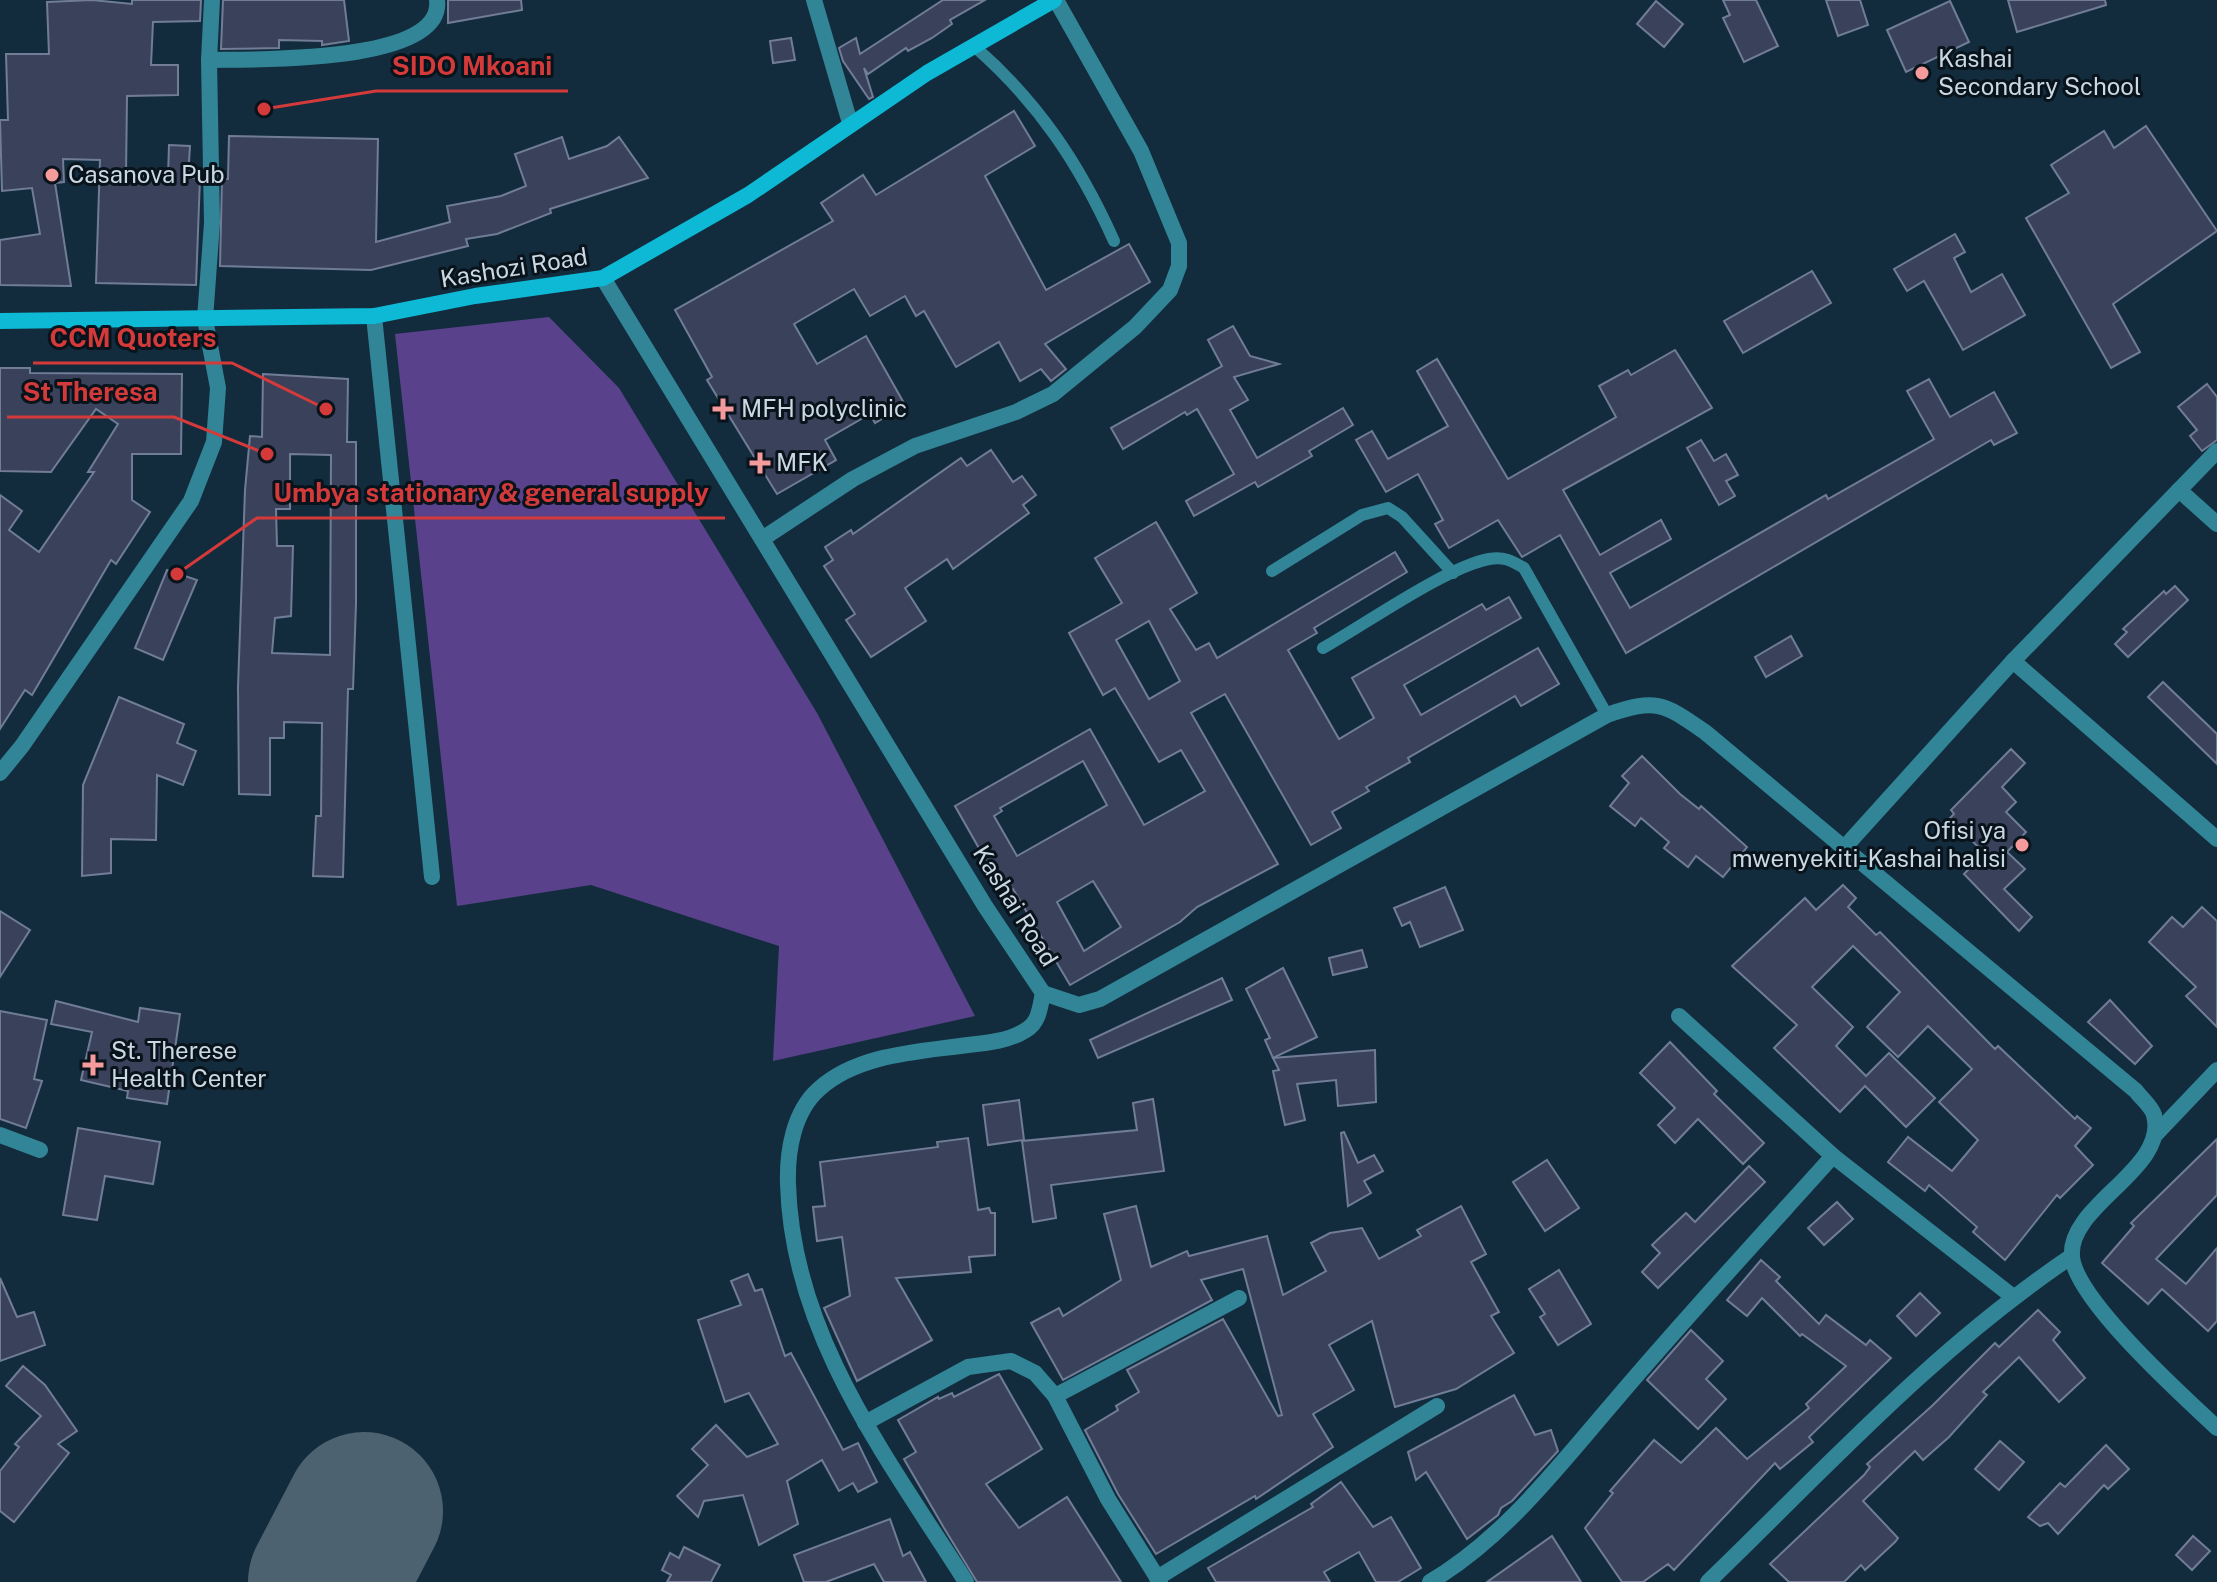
<svg xmlns="http://www.w3.org/2000/svg" width="2217" height="1582" font-family="'Public Sans',sans-serif">
<rect width="100%" height="100%" fill="#132c3d"/>
<polygon fill="#59428b" points="549,317 619,388 817,713 975,1016 773,1061 779,946 591,885 457,906 395,334"/>
<g fill="none" stroke-linecap="round" stroke-linejoin="round">
<polyline stroke="#4c6271" stroke-width="158" points="327,1582 364,1511"/>
</g>
<g fill="#39425a" stroke="#717c97" stroke-width="2" fill-rule="evenodd">
<polygon points="92,0 132,4 132,0 201,0 200,21 153,22 151,65 178,65 178,95 127,96 126,175 168,177 169,145 190,146 188,178 200,178 196,285 96,283 100,160 63,159 64,182 55,183 71,286 0,285 0,240 40,234 32,188 2,191 0,120 8,120 6,54 49,54 47,2"/>
<polygon points="223,0 344,0 349,41 322,45 322,41 279,40 279,48 221,49"/>
<polygon points="448,0 521,0 522,10 448,23"/>
<polygon points="943,0 985,0 950,20 952,24 932,38 908,51 906,48 868,74 864,68 873,97 869,99 843,61 839,48 856,38 860,54"/>
<polygon points="1723,0 1756,0 1778,46 1744,62 1723,18 1730,15"/>
<polygon points="1826,0 1860,0 1868,25 1838,36"/>
<polygon points="2008,0 2105,0 2106,5 2017,32"/>
<polygon points="1656,1 1683,24 1664,47 1637,24"/>
<polygon points="1950,1 1969,42 1906,72 1887,30"/>
<polygon points="791,38 795,60 773,63 770,41"/>
<polygon points="1014,111 1035,146 985,176 1046,290 1129,244 1150,282 1045,344 1066,369 1051,381 1041,369 1020,381 999,342 956,367 924,311 916,316 905,296 870,316 854,289 794,324 817,364 866,336 905,405 875,423 870,414 825,440 836,460 777,494 707,380 712,377 675,310 833,221 821,203 863,175 876,195"/>
<polygon points="2146,126 2217,231 2113,304 2140,352 2111,368 2026,218 2069,193 2051,165 2104,131 2114,148"/>
<polygon points="229,136 378,139 376,242 450,222 447,206 501,196 526,186 515,154 562,137 569,159 607,146 619,137 648,178 550,209 551,213 497,234 466,239 468,246 371,270 220,266 222,179 228,179"/>
<polygon points="1955,234 1965,252 1954,258 1971,292 2002,274 2025,315 1963,350 1924,281 1907,291 1894,269"/>
<polygon points="1812,271 1831,303 1743,353 1724,321"/>
<polygon points="1233,326 1250,356 1279,364 1234,377 1248,400 1230,410 1257,458 1343,408 1353,425 1309,451 1312,456 1258,487 1255,482 1194,516 1186,501 1234,474 1197,409 1187,415 1185,412 1123,449 1111,428 1222,366 1208,340"/>
<polygon points="1675,350 1712,408 1563,490 1600,555 1661,520 1671,539 1610,573 1630,608 1826,495 1828,499 1934,439 1907,391 1929,379 1950,417 1994,392 2017,433 1994,445 1991,440 1626,653 1560,535 1522,557 1498,520 1449,548 1435,524 1443,520 1418,474 1386,492 1356,440 1372,431 1388,459 1448,426 1417,371 1437,359 1508,479 1616,417 1599,386 1628,370 1631,375"/>
<polygon points="0,368 30,368 30,373 182,374 181,454 132,454 132,500 150,512 116,564 111,560 32,695 25,690 0,729 0,495 22,511 9,530 39,552 94,472 88,472 118,424 96,409 51,472 0,471"/>
<path d="M263,374L348,379L347,442H356V604L353,689H348L343,877L313,876L316,816H321L322,723L284,722V738H270V795L239,794L238,687L245,490L250,436L262,437ZM290,454L331,455L330,655L272,653L275,618L291,616L293,546H277L276,509H290Z"/>
<polygon points="2207,384 2217,397 2217,440 2202,451 2190,436 2197,430 2178,407"/>
<polygon points="1701,440 1714,461 1726,454 1738,475 1726,481 1735,496 1719,505 1687,448"/>
<polygon points="991,450 1013,482 1022,476 1036,495 1023,505 1029,513 953,569 947,559 905,588 926,621 871,657 846,620 855,614 824,566 833,560 825,547 851,530 853,534 961,458 967,466"/>
<path d="M1156,522L1197,593L1170,609L1196,650L1209,643L1217,658L1395,552L1407,572L1314,628L1317,633L1288,650L1339,739L1374,718L1352,678L1482,604L1486,610L1509,597L1521,618L1404,685L1421,715L1538,648L1559,684L1521,706L1515,696L1408,758L1410,762L1366,787L1369,791L1332,812L1341,828L1311,845L1225,694L1191,713L1278,864L1197,907L1180,922L1070,985L1013,889L1005,894L955,806L1090,729L1144,825L1205,791L1181,750L1159,762L1115,688L1103,695L1069,633L1122,603L1095,558ZM1149,621L1180,681L1149,699L1116,640ZM1083,761L1107,805L1017,856L994,816L1002,811L1000,808ZM1093,881L1121,927L1084,951L1057,902Z"/>
<polygon points="167,570 197,580 163,660 135,648"/>
<polygon points="2175,586 2188,600 2128,657 2115,644 2127,632 2123,629 2164,591 2166,594"/>
<polygon points="1791,636 1802,656 1766,677 1755,657"/>
<polygon points="2163,682 2217,734 2217,764 2148,697"/>
<polygon points="119,697 184,724 177,743 196,751 183,785 157,775 156,840 111,839 111,873 82,876 83,785"/>
<polygon points="2011,749 2025,763 2002,787 2016,802 2006,812 2026,832 2007,852 2025,869 2004,889 2032,917 2019,931 1964,874 1984,853 1950,818 1954,814 1951,810"/>
<polygon points="1642,756 1680,794 1699,809 1701,806 1747,847 1723,877 1696,856 1688,867 1664,848 1669,842 1641,818 1635,826 1610,806 1629,783 1622,776"/>
<polygon points="1843,885 1856,898 1848,907 1876,935 1880,932 1995,1049 1998,1046 2075,1119 2077,1116 2091,1128 2075,1146 2093,1165 2060,1198 2057,1195 2005,1260 1973,1232 1977,1227 1929,1185 1925,1191 1888,1162 1908,1137 1952,1171 1978,1140 1939,1102 1972,1069 1928,1026 1898,1057 1867,1027 1900,992 1853,946 1812,987 1853,1027 1836,1046 1866,1076 1889,1053 1935,1098 1906,1127 1865,1086 1840,1112 1774,1048 1797,1025 1732,966 1805,898 1816,910"/>
<polygon points="1445,887 1463,930 1420,947 1410,922 1402,926 1394,908"/>
<polygon points="2202,907 2217,921 2217,1027 2186,996 2196,987 2149,942 2172,917 2183,927"/>
<polygon points="0,911 30,930 0,977"/>
<polygon points="1362,950 1367,967 1333,975 1329,958"/>
<polygon points="1283,968 1317,1037 1273,1058 1265,1040 1270,1038 1246,989"/>
<polygon points="1222,978 1232,1000 1098,1058 1090,1040"/>
<polygon points="2110,1000 2152,1046 2135,1064 2088,1022"/>
<polygon points="56,1001 138,1022 140,1008 180,1014 167,1104 127,1098 128,1091 81,1080 92,1032 51,1024"/>
<polygon points="0,1011 47,1020 34,1079 42,1081 26,1128 0,1119"/>
<polygon points="1670,1042 1717,1091 1714,1094 1764,1143 1743,1164 1698,1119 1675,1143 1658,1125 1675,1108 1640,1073"/>
<polygon points="1375,1050 1376,1102 1338,1106 1336,1080 1297,1084 1305,1120 1285,1125 1273,1071 1279,1070 1273,1058"/>
<polygon points="1153,1099 1164,1171 1051,1185 1056,1218 1033,1222 1022,1141 1137,1130 1133,1103"/>
<polygon points="1019,1100 1024,1140 988,1145 983,1105"/>
<polygon points="78,1128 160,1142 153,1184 105,1176 97,1220 63,1215"/>
<polygon points="1344,1132 1358,1163 1374,1155 1383,1171 1364,1181 1371,1193 1348,1206 1341,1133"/>
<polygon points="968,1138 978,1210 989,1208 991,1213 995,1213 995,1255 969,1257 971,1272 896,1278 932,1340 857,1381 824,1308 850,1296 842,1237 817,1241 813,1207 825,1206 820,1162 938,1147 937,1142"/>
<polygon points="2217,1139 2217,1195 2156,1259 2186,1284 2217,1248 2217,1321 2208,1331 2162,1289 2148,1304 2102,1263 2134,1226 2131,1223"/>
<polygon points="1547,1160 1579,1208 1545,1231 1513,1182"/>
<polygon points="1749,1166 1765,1182 1658,1288 1642,1272 1660,1253 1652,1245 1686,1213 1695,1222"/>
<polygon points="1837,1202 1853,1219 1824,1245 1808,1228"/>
<polygon points="1136,1206 1151,1267 1187,1251 1189,1256 1267,1236 1283,1295 1326,1271 1311,1243 1330,1233 1362,1228 1379,1259 1421,1236 1417,1230 1461,1206 1486,1254 1471,1262 1499,1312 1491,1316 1514,1353 1456,1389 1395,1407 1372,1321 1329,1345 1354,1390 1313,1414 1333,1447 1256,1499 1255,1496 1156,1554 1118,1494 1085,1430 1118,1410 1116,1406 1139,1392 1127,1370 1223,1319 1278,1416 1282,1415 1243,1269 1201,1280 1212,1300 1063,1380 1031,1323 1059,1308 1063,1316 1121,1280 1104,1214"/>
<polygon points="1761,1260 1780,1277 1776,1281 1819,1324 1826,1315 1866,1345 1870,1340 1891,1358 1809,1437 1813,1442 1780,1469 1775,1463 1674,1570 1668,1564 1643,1582 1622,1582 1585,1528 1613,1493 1610,1491 1654,1440 1681,1463 1716,1428 1747,1459 1809,1408 1806,1404 1846,1366 1802,1334 1800,1336 1762,1298 1747,1316 1727,1300"/>
<polygon points="1559,1270 1591,1324 1558,1345 1540,1317 1545,1314 1529,1289"/>
<polygon points="748,1274 755,1291 762,1289 785,1356 791,1353 843,1450 858,1443 877,1482 858,1492 853,1483 839,1491 822,1460 787,1481 798,1524 759,1545 743,1495 704,1501 698,1517 677,1496 708,1465 692,1449 716,1425 747,1457 778,1444 749,1393 725,1402 698,1320 741,1305 731,1281"/>
<polygon points="0,1278 17,1317 34,1312 45,1345 0,1361"/>
<polygon points="1920,1293 1940,1313 1916,1336 1897,1316"/>
<polygon points="2038,1310 2060,1332 2053,1340 2085,1378 2059,1402 2019,1357 1983,1392 1987,1395 1949,1437 1923,1460 1915,1451 1863,1501 1898,1538 1895,1542 1865,1570 1861,1565 1844,1582 1789,1582 1770,1564 1864,1475 1870,1467 1867,1464 1933,1405 1995,1343 1999,1347"/>
<polygon points="1691,1330 1723,1361 1706,1379 1726,1399 1698,1429 1647,1380"/>
<polygon points="23,1366 45,1385 77,1431 58,1444 69,1453 14,1522 0,1511 0,1471 19,1447 15,1444 41,1416 6,1386"/>
<polygon points="999,1374 1042,1449 986,1484 1019,1528 1067,1497 1121,1582 977,1582 944,1528 904,1459 916,1452 898,1420 938,1397 939,1399 952,1393 954,1397"/>
<polygon points="1514,1395 1535,1435 1551,1430 1558,1451 1512,1501 1501,1508 1498,1515 1467,1539 1426,1472 1416,1480 1408,1452"/>
<polygon points="2000,1441 2024,1462 1999,1490 1975,1469"/>
<polygon points="2106,1445 2129,1469 2108,1489 2104,1485 2058,1534 2048,1523 2040,1526 2028,1517 2060,1483 2065,1487"/>
<polygon points="1341,1482 1373,1527 1391,1517 1421,1568 1398,1582 1376,1582 1359,1552 1324,1572 1330,1582 1216,1582 1208,1568 1313,1507 1311,1504"/>
<polygon points="890,1519 903,1556 910,1552 926,1582 884,1582 874,1564 826,1582 804,1582 794,1555"/>
<polygon points="1552,1536 1581,1582 1487,1582"/>
<polygon points="2193,1536 2210,1551 2192,1570 2176,1555"/>
<polygon points="684,1547 720,1565 711,1582 667,1582 671,1575 662,1570 670,1553 679,1558"/>
</g>
<g fill="none" stroke-linecap="round" stroke-linejoin="round">
<g stroke="#318596" stroke-width="12">
<path d="M974,46C1038,102 1079,163 1114,241"/>
<polyline points="1272,571 1362,515 1388,508 1402,517 1453,573"/>
<path d="M1323,648C1364,625 1446,567 1489,559C1504,556 1512,561 1524,568L1607,715"/>
</g>
<g stroke="#318596" stroke-width="16">
<polyline points="814,0 850,123"/>
<path d="M209,60C249,59 445,65 437,0"/>
<polyline points="374,316 432,877"/>
<polyline points="2179,490 2217,524"/>
<polyline points="762,539 853,479 915,446 1016,412 1053,394 1135,327 1170,290 1179,266 1179,243 1141,151 1056,0"/>
<polyline points="2013,661 2217,839"/>
<polyline points="0,773 22,746 191,501 214,442 218,388 205,319 212,223 209,60 212,0"/>
<polyline points="1844,848 2013,661 2217,451"/>
<polyline points="1679,1016 1833,1156 2012,1296"/>
<polyline points="2156,1134 2217,1070"/>
<polyline points="0,1135 40,1150"/>
<polyline points="1055,1396 1239,1298"/>
<polyline points="865,1423 968,1367 1011,1361 1035,1373 1055,1396 1108,1499 1160,1582"/>
<polyline points="1157,1578 1437,1406"/>
<path d="M1430,1582C1504,1538 1557,1468 1613,1403C1684,1319 1759,1238 1833,1156"/>
<path d="M1708,1582C1826,1468 1935,1348 2072,1256"/>
</g>
<g stroke="#318596" stroke-width="16">
<path d="M603,278L985,906L1043,993C1040,1007 1039,1023 1026,1030C1009,1041 987,1043 968,1045C918,1052 858,1054 819,1089C793,1112 787,1152 788,1184C792,1335 888,1459 966,1582"/>
<path d="M1043,993L1079,1005L1100,999L1607,715C1657,698 1663,703 1705,732L2136,1091C2141,1098 2152,1107 2154,1115C2169,1169 2067,1205 2072,1257C2077,1301 2183,1396 2217,1428"/>
</g>
<polyline stroke="#0db9d5" stroke-width="16" points="0,321 374,316 475,296 603,278 748,195 927,73 1054,0"/>
</g>
<g fill="#f59b9c" stroke="#09131b" stroke-width="3">
<circle cx="1922" cy="73" r="8"/>
<circle cx="52" cy="175" r="8"/>
<path d="M719 397h8v8h8v8h-8v8h-8v-8h-8v-8h8z"/>
<path d="M756 451h8v8h8v8h-8v8h-8v-8h-8v-8h8z"/>
<circle cx="2022" cy="845" r="8"/>
<path d="M89 1053h8v8h8v8h-8v8h-8v-8h-8v-8h8z"/>
</g>
<g text-anchor="middle" stroke-width="6" stroke-linejoin="round" paint-order="stroke">
<g font-size="24" fill="#cad8e3" stroke="#09131b" text-anchor="start">
<text x="1938" y="67">Kashai<tspan x="1938" dy="28">Secondary School</tspan></text>
<text x="68" y="183">Casanova Pub</text>
<text x="741" y="417">MFH polyclinic</text>
<text x="776" y="471">MFK</text>
<text x="2006" y="839" text-anchor="end">Ofisi ya<tspan x="2006" dy="28">mwenyekiti-Kashai halisi</tspan></text>
<text x="111" y="1059">St. Therese<tspan x="111" dy="28">Health Center</tspan></text>
</g>
<g font-size="24" fill="#cad8e3" stroke="#09131b">
<text transform="translate(514 268) rotate(-9)" y="8">Kashozi Road</text>
<text transform="translate(1015 906) rotate(58)" y="8">Kashai Road</text>
</g>
</g>
<path fill="none" stroke="#d53a3b" stroke-width="3" d="M264 109L376 91H568M326 409L232 363H33M267 454L174 417H7M177 574L257 518H725"/>
<g fill="#d53a3b" stroke="#09131b" stroke-width="3">
<circle cx="264" cy="109" r="8"/>
<circle cx="326" cy="409" r="8"/>
<circle cx="267" cy="454" r="8"/>
<circle cx="177" cy="574" r="8"/>
</g>
<g font-size="26" text-anchor="middle" font-weight="bold" fill="#d53a3b" stroke="#09131b" stroke-width="6" stroke-linejoin="round" paint-order="stroke">
<text x="472" y="75">SIDO Mkoani</text>
<text x="133" y="347">CCM Quoters</text>
<text x="90" y="401">St Theresa</text>
<text x="491" y="502">Umbya stationary &amp; general supply</text>
</g>
</svg>
